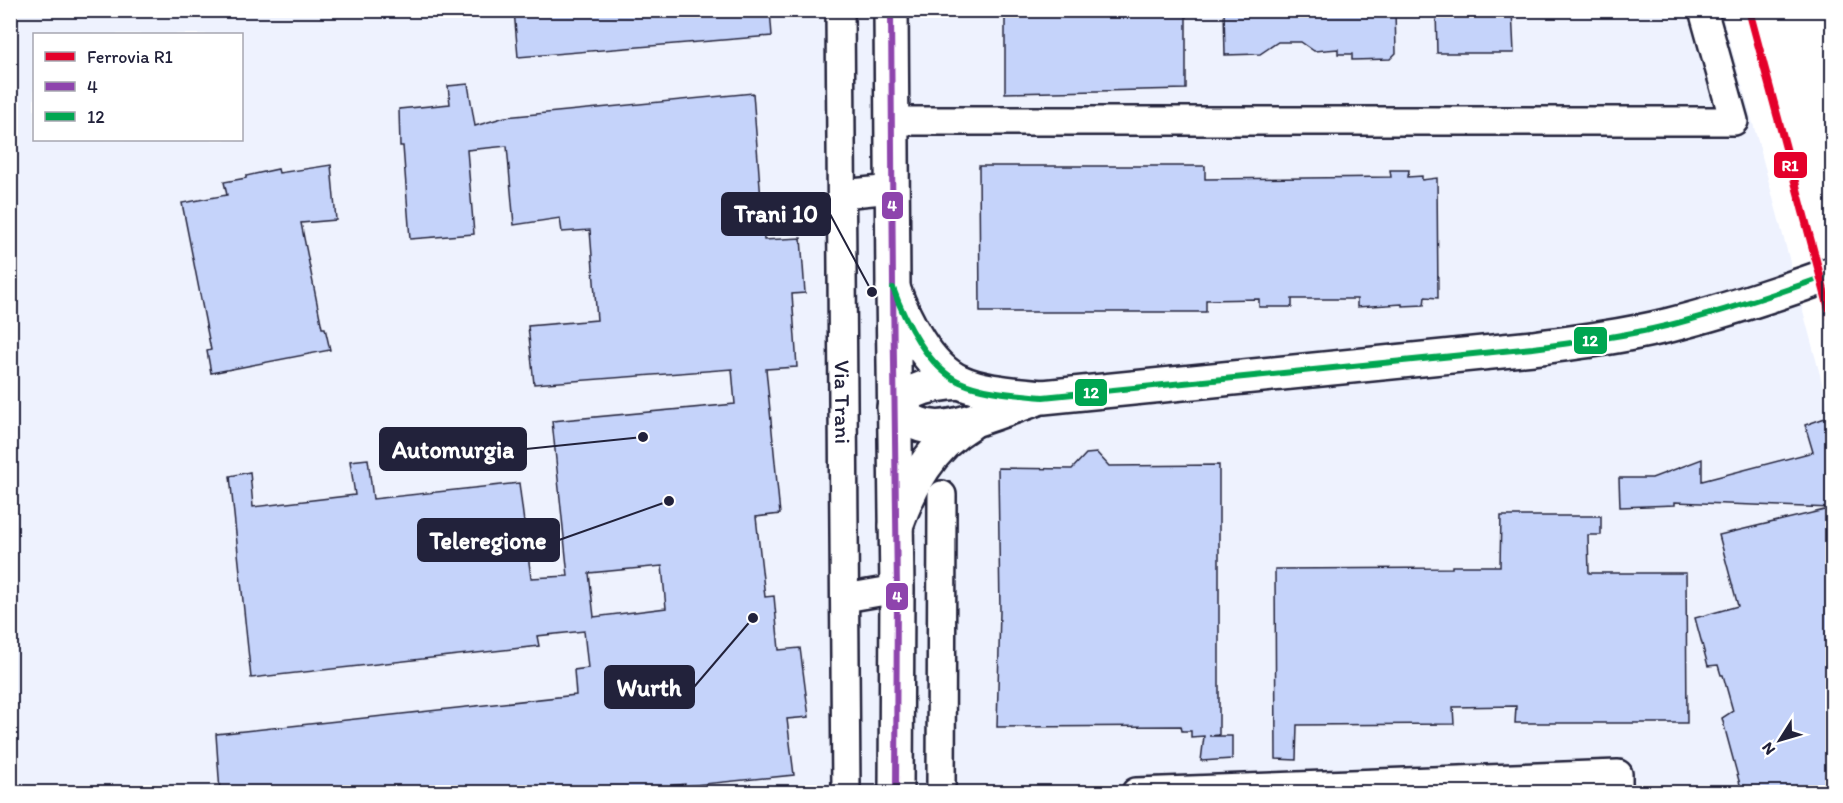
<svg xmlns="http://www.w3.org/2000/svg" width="1843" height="803" font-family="Itim,sans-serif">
<rect width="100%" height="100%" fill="#fff"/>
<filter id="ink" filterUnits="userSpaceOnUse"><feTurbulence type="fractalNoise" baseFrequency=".0167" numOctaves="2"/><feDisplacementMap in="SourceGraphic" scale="12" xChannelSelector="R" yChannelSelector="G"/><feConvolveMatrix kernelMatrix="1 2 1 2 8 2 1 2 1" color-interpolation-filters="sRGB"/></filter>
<g filter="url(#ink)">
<path fill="#eef2fe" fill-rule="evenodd" d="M10,11H1721L1759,145L1832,420V792H11ZM34,34H242V140H34Z"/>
<g fill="#c5d3fa" stroke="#22223b" stroke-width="1.5" fill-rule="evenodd">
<polygon points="514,10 770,10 772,36 518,57"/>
<polygon points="1005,10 1186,10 1186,89 1005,93"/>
<polygon points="1224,10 1395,10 1396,53 1390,59 1352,60 1352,54 1338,54 1338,49 1314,51 1301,42 1278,42 1260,54 1225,55"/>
<polygon points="1436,10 1512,10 1514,53 1437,53"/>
<path d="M468,84L475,126L505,117L753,93L764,240L801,238L805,293L792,294L797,367L766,369L780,514L756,517L765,597L774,596L779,650L800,648L809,717L787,719L794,775L685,786V784L616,792H220L216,734L576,695L574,670L588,668L584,631L537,636L539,646L251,678L230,476L250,472L253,507L355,495L350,461L368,459L373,499L519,483L531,578L568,576L552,421L735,404L732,369L534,384L528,326L597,320L590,230L562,232L560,218L514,225L507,146L467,150L474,234L410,239L403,146H400L399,109L450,104L448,86ZM662,566L666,608L594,617L589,573Z"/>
<polygon points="331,165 336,220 301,223 322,328 325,328 330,350 211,373 207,351 211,350 182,203 227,195 224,182 246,178 246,176 278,169 279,173"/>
<polygon points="979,166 1205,166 1205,179 1391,177 1390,170 1409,170 1408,177 1422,176 1422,180 1437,178 1438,298 1425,297 1424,305 1402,306 1402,304 1357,307 1357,299 1292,299 1292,307 1259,307 1259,299 1206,300 1206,312 980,312"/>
<polygon points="1825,418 1833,445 1833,508 1675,502 1675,505 1620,507 1619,478 1652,478 1702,459 1702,481 1813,452 1805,425"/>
<polygon points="1097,453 1109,466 1219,465 1219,735 1209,736 1232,736 1232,759 1201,761 1204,736 1191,737 1191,731 1182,731 1181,726 997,727 1000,611 998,468 1072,469 1086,454"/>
<polygon points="1833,508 1833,792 1812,792 1810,785 1789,792 1742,792 1722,718 1733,711 1723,675 1721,675 1718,665 1708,666 1695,618 1738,606 1719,535"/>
<polygon points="1501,516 1601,516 1601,535 1588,535 1589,573 1686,573 1687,723 1515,723 1516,706 1453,707 1454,724 1297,725 1296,760 1276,759 1275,569 1452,568 1452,566 1500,566"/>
</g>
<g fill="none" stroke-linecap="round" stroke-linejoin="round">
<g stroke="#22223b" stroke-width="32">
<g id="minor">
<path id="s1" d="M840,10L846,792"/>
<polyline points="892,121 1734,121 1703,10"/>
<polyline points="842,194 892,189"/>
<polyline points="845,598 897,589"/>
<polyline points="941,792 942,495"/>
<polyline points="1136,792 1618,774 1618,792"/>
</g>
</g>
<g stroke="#22223b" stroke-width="38">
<g id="tertiary">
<path d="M893,288C904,319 928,368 960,382C984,393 1016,394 1043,397L1533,348C1579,342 1625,336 1670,325C1725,311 1779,293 1832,274"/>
<path d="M959,382C935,384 910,387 894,408C923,437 952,428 986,416C1003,410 1019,405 1035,399"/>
<path d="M896,526C911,484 930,447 970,423"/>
</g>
</g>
<g stroke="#22223b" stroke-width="38">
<polyline id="secondary" points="891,10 893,288 897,589 896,792"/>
</g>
<use href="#minor" stroke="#fff" stroke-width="27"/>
<use href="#tertiary" stroke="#fff" stroke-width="33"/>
<use href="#secondary" stroke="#fff" stroke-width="33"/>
<g stroke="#fff" stroke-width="10">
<polyline id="bus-1" points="891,10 893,288 897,589 896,792"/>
</g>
<g stroke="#fff" stroke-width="10">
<path id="bus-2" d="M893,288C904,319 928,368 960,382C984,393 1016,394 1043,397L1533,348C1579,342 1625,336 1670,325C1725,311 1779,293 1832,274"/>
</g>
<use href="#bus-1" stroke="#8e44ad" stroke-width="6"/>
<use href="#bus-2" stroke="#00a651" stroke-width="6"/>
<g stroke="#fff" stroke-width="12">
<polyline id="rail-1" points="1749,10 1832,320"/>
</g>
<use href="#rail-1" stroke="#e4002b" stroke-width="8"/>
</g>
</g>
<g text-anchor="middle" stroke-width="4.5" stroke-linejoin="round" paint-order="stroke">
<g font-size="22" fill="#22223b" stroke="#fff">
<text dy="8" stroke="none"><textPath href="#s1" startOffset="392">Via Trani</textPath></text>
</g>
</g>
<path fill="none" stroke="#22223b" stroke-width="2" d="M872 292L830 214M643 437L526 449M669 501L559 540M753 618L694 687"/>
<g fill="#22223b" stroke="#fff" stroke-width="2">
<circle cx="872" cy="292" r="6"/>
<circle cx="643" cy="437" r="6"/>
<circle cx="669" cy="501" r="6"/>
<circle cx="753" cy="618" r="6"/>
</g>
<g fill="#22223b" stroke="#22223b" stroke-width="2">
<rect x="722" y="193" width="108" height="42" rx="6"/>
<rect x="380" y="428" width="146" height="42" rx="6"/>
<rect x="418" y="519" width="141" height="42" rx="6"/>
<rect x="605" y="666" width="89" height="42" rx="6"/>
</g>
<g font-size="24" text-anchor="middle" font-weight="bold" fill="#fff">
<text x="776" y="222">Trani 10</text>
<text x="453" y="458">Automurgia</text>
<text x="488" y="549">Teleregione</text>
<text x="649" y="696">Wurth</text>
</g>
<g stroke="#fff" stroke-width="2">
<rect x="1773" y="151" width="35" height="28" rx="6" fill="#e4002b"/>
<rect x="881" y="191" width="23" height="29" rx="6" fill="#8e44ad"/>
<rect x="1573" y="326" width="35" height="29" rx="6" fill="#00a651"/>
<rect x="1074" y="378" width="34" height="29" rx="6" fill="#00a651"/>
<rect x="885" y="582" width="24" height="29" rx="6" fill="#8e44ad"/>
</g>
<g font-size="16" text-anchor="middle" font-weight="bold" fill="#fff">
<text x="1790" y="171">R1</text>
<text x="892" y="211">4</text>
<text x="1590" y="346">12</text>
<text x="1091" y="398">12</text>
<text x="897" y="602">4</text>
</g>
<rect width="1843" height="803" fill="none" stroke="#fff" stroke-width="36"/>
<rect x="18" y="18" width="1807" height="767" fill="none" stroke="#22223b" stroke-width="2" filter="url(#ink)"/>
<rect x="33" y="33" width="210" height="108" fill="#ffffff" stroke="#a7a7b1" stroke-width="1.5"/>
<rect x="45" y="52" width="30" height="9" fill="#e4002b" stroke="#a7a7b1" stroke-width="1.5"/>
<text x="87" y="63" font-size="18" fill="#22223b">Ferrovia R1</text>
<rect x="45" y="82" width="30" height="9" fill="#8e44ad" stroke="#a7a7b1" stroke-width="1.5"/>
<text x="87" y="93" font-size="18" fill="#22223b">4</text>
<rect x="45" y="112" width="30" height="9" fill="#00a651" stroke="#a7a7b1" stroke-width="1.5"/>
<text x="87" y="123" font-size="18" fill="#22223b">12</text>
<g transform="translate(1780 740) rotate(233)" stroke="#ffffff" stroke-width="4.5" paint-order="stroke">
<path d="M0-4.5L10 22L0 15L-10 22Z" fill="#22223b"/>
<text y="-9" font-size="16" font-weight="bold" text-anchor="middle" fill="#22223b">N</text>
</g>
</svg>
